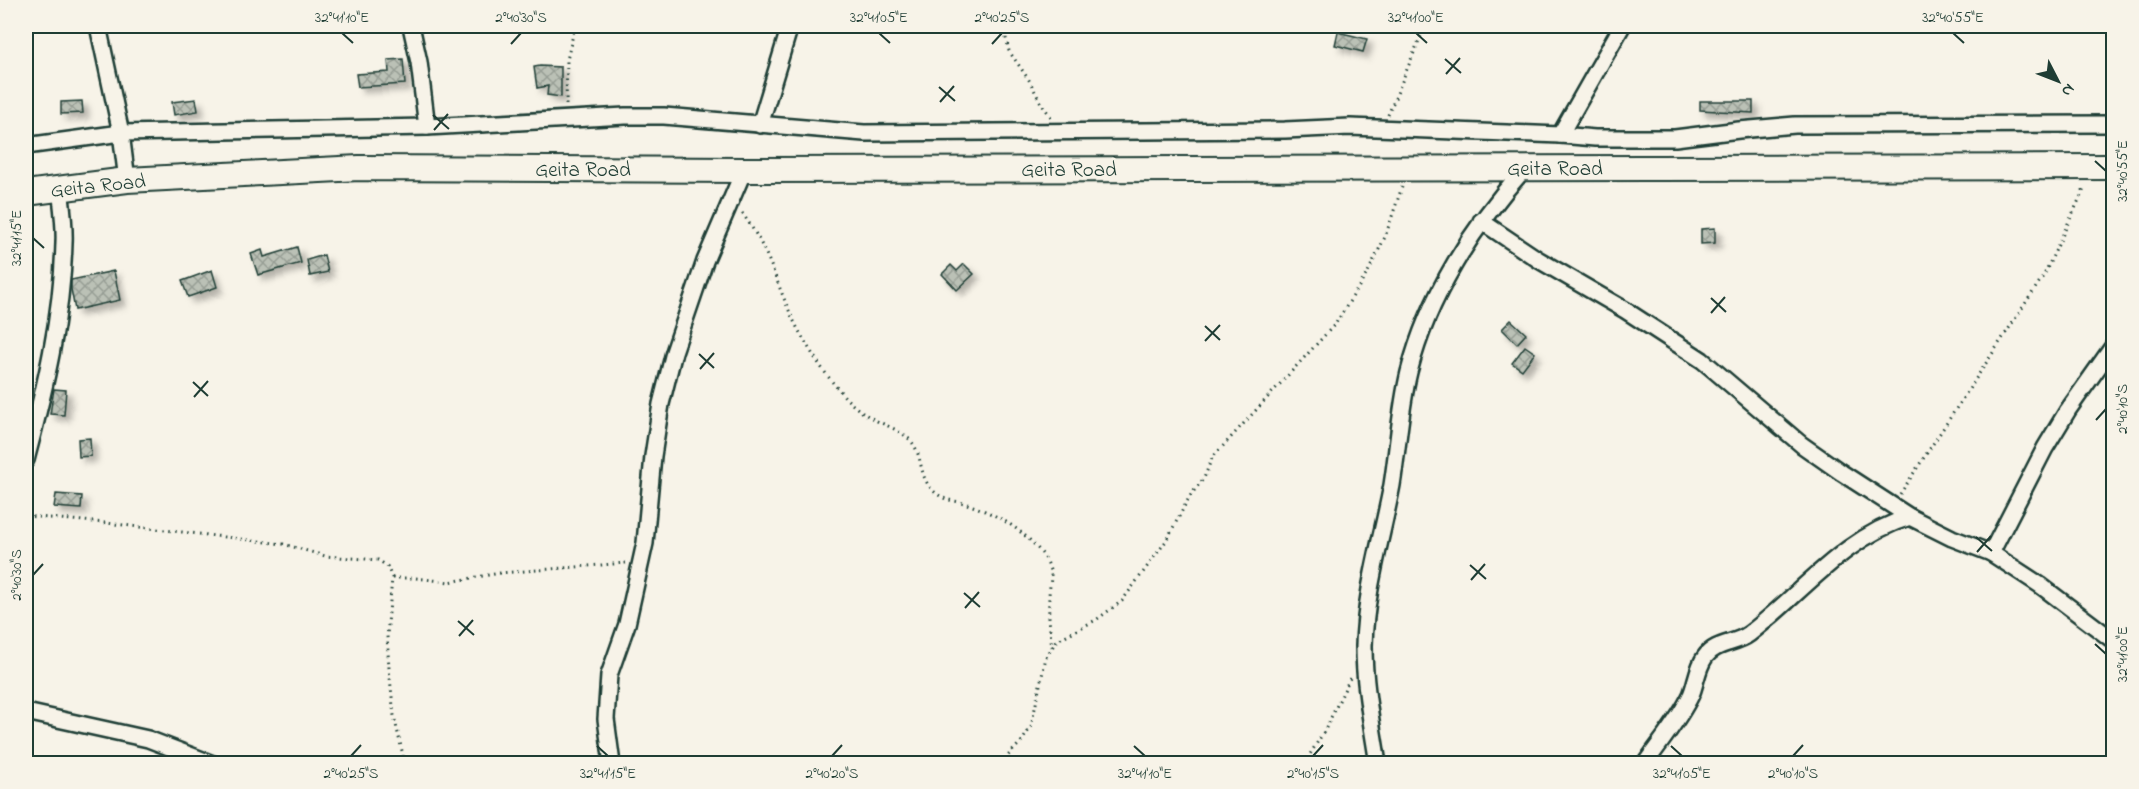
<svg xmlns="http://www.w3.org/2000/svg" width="2139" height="789" font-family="'Indie Flower',sans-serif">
<defs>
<pattern id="building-cross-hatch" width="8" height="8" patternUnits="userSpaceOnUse" patternTransform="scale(1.5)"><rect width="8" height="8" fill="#bbc1b6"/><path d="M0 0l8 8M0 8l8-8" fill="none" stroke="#979e95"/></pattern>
<filter id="shadow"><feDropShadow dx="5.5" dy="5.5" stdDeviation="3" flood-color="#0004"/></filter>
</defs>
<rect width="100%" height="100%" fill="#f7f3e8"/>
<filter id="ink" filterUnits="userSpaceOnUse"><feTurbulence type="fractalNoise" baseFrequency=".0167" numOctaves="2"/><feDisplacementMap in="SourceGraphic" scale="12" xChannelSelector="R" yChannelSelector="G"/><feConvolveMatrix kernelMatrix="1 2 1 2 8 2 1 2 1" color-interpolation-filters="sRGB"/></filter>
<g filter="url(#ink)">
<g fill="url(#building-cross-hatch)" stroke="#1f3d34" stroke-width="1.5" filter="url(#shadow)">
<polygon points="1338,32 1367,39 1363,52 1335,45"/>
<polygon points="403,59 405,84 358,87 356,74 389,72 388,60"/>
<polygon points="540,66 561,67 561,97 547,95 548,86 537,88 534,67"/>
<polygon points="196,99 198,111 174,115 172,102"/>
<polygon points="82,101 83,113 61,114 61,102"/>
<polygon points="1700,101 1753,101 1753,113 1700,110"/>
<polygon points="1715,228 1715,243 1701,244 1701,229"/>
<polygon points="297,247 301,263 258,275 251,254 262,250 264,257"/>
<polygon points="324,255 328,272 310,276 307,260"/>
<polygon points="964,264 974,274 957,290 942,274 951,265 957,271"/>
<polygon points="212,270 217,287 188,297 182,281"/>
<polygon points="114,271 120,300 75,310 71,289 71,280"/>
<polygon points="1511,320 1526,334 1517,344 1502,329"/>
<polygon points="1525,346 1535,353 1522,370 1512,363"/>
<polygon points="54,389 66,390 64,415 50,414"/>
<polygon points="90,438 91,456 79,457 78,439"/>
<polygon points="56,494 82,496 81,509 54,507"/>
</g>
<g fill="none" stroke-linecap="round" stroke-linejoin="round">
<g stroke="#1f3d34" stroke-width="20">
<g id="minor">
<polyline points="98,26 121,133 127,180"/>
<polyline points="411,26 419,62 427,127"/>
<polyline points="760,125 790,26"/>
<polyline points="1560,135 1622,26"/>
<polyline points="26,146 121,133 427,127 625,116 664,116 864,133 1285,130 1350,127 1560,135 1595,138 1675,138 1739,130 1795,125 2114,124"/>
<polyline points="1481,221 1539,260 1625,310 1702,360 1802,445 1842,473 1910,517 1952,538 1991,553 2040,585 2114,641"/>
<path d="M26,460C45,388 62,318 64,243C65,225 62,206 60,188"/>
<polyline points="1991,553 2045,448 2068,410 2114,345"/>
<polyline points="26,712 148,739 213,764"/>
<polyline points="612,764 606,719 609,675 627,624 645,543 653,456 661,404 674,352 705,261 744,170"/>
<path d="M1378,764C1372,725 1364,686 1364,646C1365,592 1382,538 1392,485C1398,448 1400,409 1409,372C1428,297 1473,226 1525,168"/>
<path d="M1645,764C1660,742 1679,720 1691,695C1696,684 1697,668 1705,657C1715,642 1736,644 1749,634C1801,594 1845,536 1910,517"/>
</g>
</g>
<g stroke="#1f3d34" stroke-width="28">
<polyline id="trunk" points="26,193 127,180 359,168 744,170 2114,167"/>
</g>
<g stroke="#1f3d34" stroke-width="3" stroke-dasharray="1.5 4.5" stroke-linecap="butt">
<polyline points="1007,26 1006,38 1009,51 1029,80 1041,103 1051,117"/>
<polyline points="566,105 567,60 575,26"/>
<polyline points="1388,115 1425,26"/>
<path d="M742,213C768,248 774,277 791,315C802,339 822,371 840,391C849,403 862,413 875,420C887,426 900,430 910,440C926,457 915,482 942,497C948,501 957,501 964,503C995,513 1026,530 1045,558C1048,562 1050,570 1051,575C1051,582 1049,590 1049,597C1048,614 1050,631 1052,647"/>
<polyline points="1900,494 2044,275 2085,187"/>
<polyline points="26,516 106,523 283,544 325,556 378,560 387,566 392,578 387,636 389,668 394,716 405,764"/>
<polyline points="392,578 416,578 449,582 500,573 626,563"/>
<polyline points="1000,764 1022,741 1031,727 1046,657 1057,640 1096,620 1122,601 1166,541 1190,496 1204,478 1212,458 1336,323 1368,272 1385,237 1402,187"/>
<polyline points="1304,764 1325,730 1350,678"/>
</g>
<use href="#minor" stroke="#f7f3e8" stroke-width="15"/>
<use href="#trunk" stroke="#f7f3e8" stroke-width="24"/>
</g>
</g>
<path fill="none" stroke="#1f3d34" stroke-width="2" d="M342,33L353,43M879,33L890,43M1416,33L1427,43M1953,33L1964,43M511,44L521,33M992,44L1002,33M1445,59L1461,73M1446,74L1460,58M939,87L955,101M940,102L954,86M433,115L449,129M434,130L448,114M2095,161L2106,171M33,238L44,248M1711,298L1726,312M1711,313L1725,297M1205,326L1220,340M1205,341L1220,325M699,354L714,368M700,369L714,353M193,382L208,396M194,397L208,381M2096,420L2106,409M1976,537L1992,551M1977,552L1991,536M1470,565L1486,579M33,575L43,564M1471,580L1485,564M964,593L980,607M965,608L979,592M458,621L474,635M459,636L473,620M2095,644L2106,654M597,746L608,756M1134,746L1145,756M1671,746L1682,756M351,756L361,745M832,756L842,745M1313,756L1323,745M1793,756L1803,745"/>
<g text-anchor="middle" stroke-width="5" stroke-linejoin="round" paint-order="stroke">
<g font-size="21" fill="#1f3d34" stroke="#f7f3e8">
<text x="1555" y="175">Geita Road</text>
<text x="583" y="176">Geita Road</text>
<text x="1069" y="176">Geita Road</text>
<text transform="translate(98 185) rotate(-6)" y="7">Geita Road</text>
</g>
</g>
<rect width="2139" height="789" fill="none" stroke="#f7f3e8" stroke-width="66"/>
<g transform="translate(2058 81) rotate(132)" stroke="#f7f3e8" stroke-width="4.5" paint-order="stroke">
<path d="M0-4.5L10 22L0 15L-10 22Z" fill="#1f3d34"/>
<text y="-9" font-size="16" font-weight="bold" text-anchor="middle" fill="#1f3d34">N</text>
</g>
<rect x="33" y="33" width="2073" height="723" fill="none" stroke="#1f3d34" stroke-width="2"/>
<g font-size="15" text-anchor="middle" fill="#1f3d34">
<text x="342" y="22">32°41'10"E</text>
<text x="521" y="22">2°40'30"S</text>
<text x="879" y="22">32°41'05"E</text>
<text x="1002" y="22">2°40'25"S</text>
<text x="1416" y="22">32°41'00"E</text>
<text x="1953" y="22">32°40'55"E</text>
<text transform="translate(2122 171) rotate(-90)" y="5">32°40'55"E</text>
<text transform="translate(16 238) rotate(-90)" y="5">32°41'15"E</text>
<text transform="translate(2122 409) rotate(-90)" y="5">2°40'10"S</text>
<text transform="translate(16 575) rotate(-90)" y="5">2°40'30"S</text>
<text transform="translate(2122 654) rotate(-90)" y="5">32°41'00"E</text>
<text x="351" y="778">2°40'25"S</text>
<text x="608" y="778">32°41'15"E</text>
<text x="832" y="778">2°40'20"S</text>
<text x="1145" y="778">32°41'10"E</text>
<text x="1313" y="778">2°40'15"S</text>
<text x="1682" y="778">32°41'05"E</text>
<text x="1793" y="778">2°40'10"S</text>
</g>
</svg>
